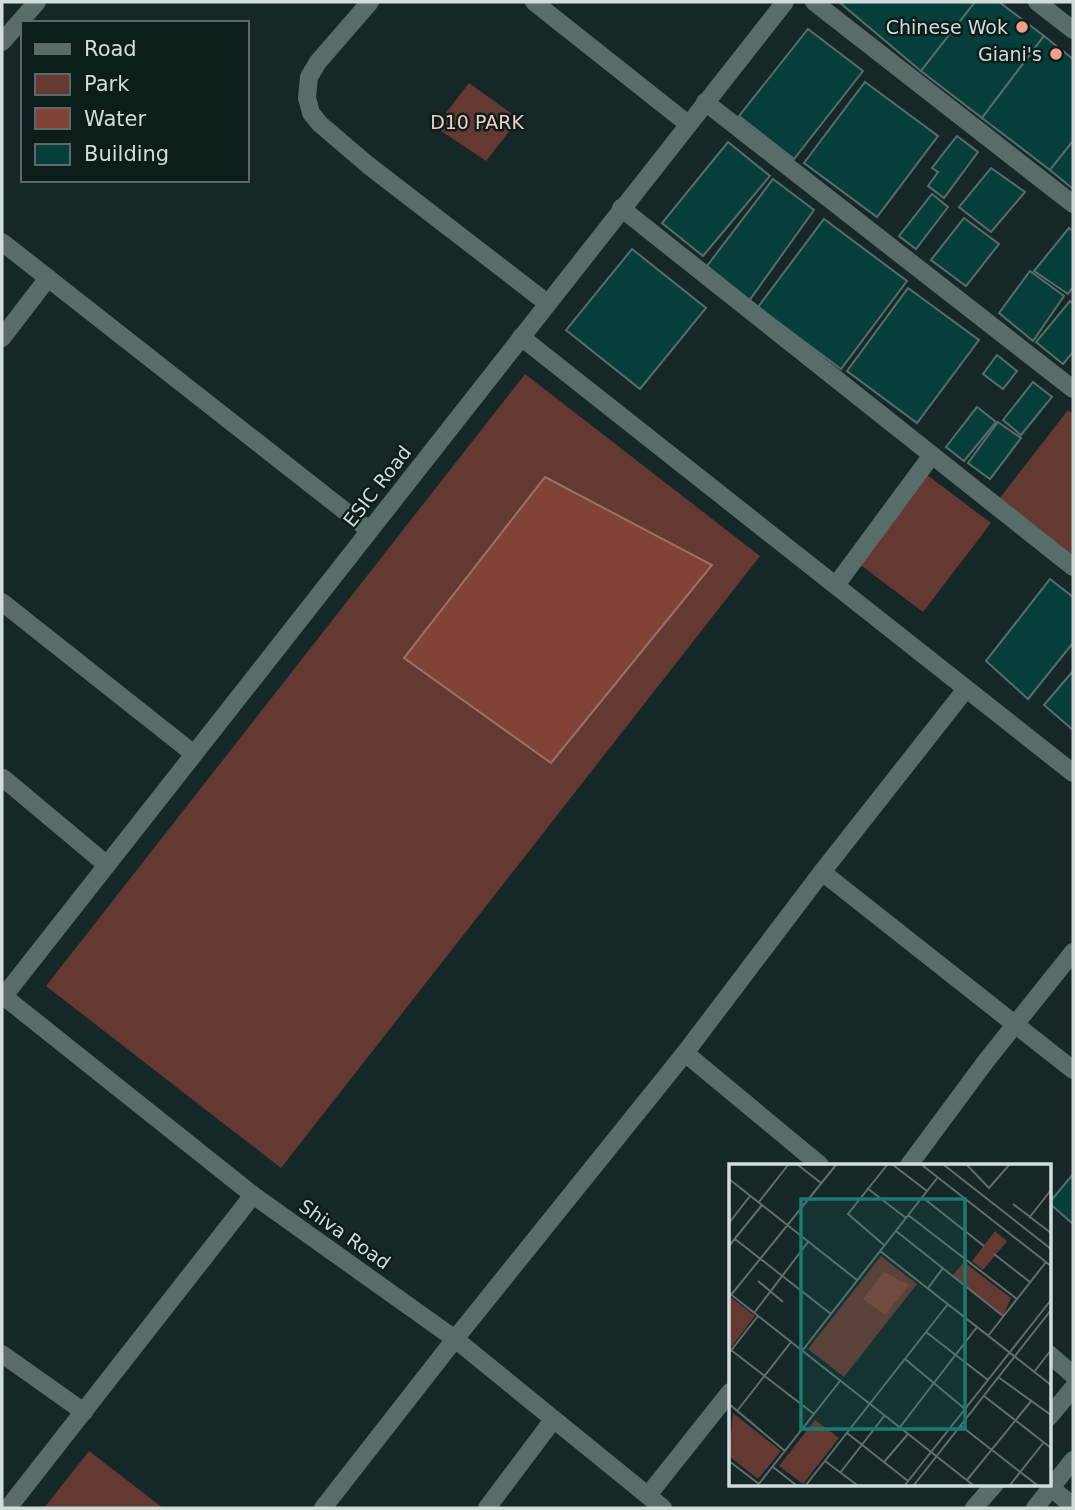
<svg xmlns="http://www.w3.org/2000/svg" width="1075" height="1510" font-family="'DejaVu Sans',sans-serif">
<rect width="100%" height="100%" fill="#152726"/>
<g fill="#643931">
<polygon points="469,83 519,119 486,161 435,127"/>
<polygon points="525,374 760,556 281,1168 46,986"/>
<polygon points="1068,410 1073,414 1073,560 999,499"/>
<polygon points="918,468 991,523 923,612 850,557"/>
<polygon points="89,1451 163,1508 44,1508"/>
</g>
<polygon fill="#824337" stroke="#9a7168" stroke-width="2" points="545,477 712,565 551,763 404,658"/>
<g fill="#063e3b" stroke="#586c6a" stroke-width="2">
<polygon points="839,2 975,2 921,71"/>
<polygon points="975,2 999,2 1044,36 982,118 921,71"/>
<polygon points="808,29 863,71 794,159 739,116"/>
<polygon points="1044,36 1073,59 1073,141 1050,170 982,118"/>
<polygon points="865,82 938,136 877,217 804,163"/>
<polygon points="957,136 978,152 944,198 928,186 938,172 932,168"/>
<polygon points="1073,141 1073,189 1050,170"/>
<polygon points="728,142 770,176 703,256 662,223"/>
<polygon points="991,168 1025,192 991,232 959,207"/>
<polygon points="773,179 814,210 749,301 707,266"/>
<polygon points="932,194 948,207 916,249 899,236"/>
<polygon points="964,218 999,244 966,286 931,260"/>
<polygon points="824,219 907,281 841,369 758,307"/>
<polygon points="1069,228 1073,231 1073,287 1068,294 1034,271"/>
<polygon points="632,249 706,308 640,389 566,330"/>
<polygon points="1030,271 1064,296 1033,341 999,313"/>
<polygon points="908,288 979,340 917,423 847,371"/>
<polygon points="1070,301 1073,304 1073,352 1063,364 1036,342"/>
<polygon points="997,355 1017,371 1003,389 983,374"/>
<polygon points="1033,382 1052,397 1021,435 1003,420"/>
<polygon points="977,407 996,422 964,461 946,447"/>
<polygon points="998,422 1021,438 990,479 968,463"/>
<polygon points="1050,579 1073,597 1073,643 1028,699 986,661"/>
<polygon points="1073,671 1073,730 1044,705"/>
<polygon points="1073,1174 1073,1224 1049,1203"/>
</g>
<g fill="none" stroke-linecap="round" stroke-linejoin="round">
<g stroke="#586c6a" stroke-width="18">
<polyline points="370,2 318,62 309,77 307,98 311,113 320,124 368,165 547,303"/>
<polyline points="534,2 688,124"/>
<polyline points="814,2 1073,204"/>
<polyline points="1037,2 1073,30"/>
<polyline points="2,42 37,2"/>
<polyline points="705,102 1073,389"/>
<polyline points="621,208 1073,567"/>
<polyline points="2,242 369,530"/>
<polyline points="521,337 1073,773"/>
<polyline points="2,338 48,278"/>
<polyline points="836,585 932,455"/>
<polyline points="2,602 194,754"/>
<polyline points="3,778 107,865"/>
<polyline points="822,872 1073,1070"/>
<polyline points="2,995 253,1195 455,1339 663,1508"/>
<polyline points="4,996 785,2"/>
<polyline points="685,1053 820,1165"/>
<polyline points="909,1165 986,1061 1073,952"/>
<polyline points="2,1354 84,1412"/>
<polyline points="1049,1354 1073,1375"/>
<polyline points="1049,1417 1073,1388"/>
<polyline points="1051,1488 1073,1506"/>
<polyline points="649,1494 730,1392"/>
<polyline points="8,1508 253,1195"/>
<polyline points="323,1508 455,1339 685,1053 822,872 966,689"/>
<polyline points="487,1508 553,1420"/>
<polyline points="974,1508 995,1484"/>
<polyline points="1035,1508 1073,1460"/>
</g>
</g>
<g fill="#f49d8d" stroke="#0c1e1c" stroke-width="2.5">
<circle cx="1022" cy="27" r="7"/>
<circle cx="1056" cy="54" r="7"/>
</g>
<g text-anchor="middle" stroke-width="5" stroke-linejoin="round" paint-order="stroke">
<g font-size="19" fill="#d1dcdb" stroke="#0c1e1c" text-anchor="end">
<text x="1008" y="34">Chinese Wok</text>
<text x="1042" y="61">Giani's</text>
</g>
<g font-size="19" fill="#f4cbc2" stroke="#0c1e1c">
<text x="477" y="129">D10 PARK</text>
</g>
<g font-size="19" fill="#d1dcdb" stroke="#0c1e1c">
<text transform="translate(377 486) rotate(-52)" y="7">ESIC Road</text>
<text transform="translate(345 1234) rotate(35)" y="7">Shiva Road</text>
</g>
</g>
<g transform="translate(729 1164)">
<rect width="322" height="322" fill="#152726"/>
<path d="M266,67L278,77L254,106L243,97ZM152,92L188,120L115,213L79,185ZM235,98L282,134L274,152L224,111ZM0,132L26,152L0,186ZM4,249L52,287L29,315L0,292ZM86,256L110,274L74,320L50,302Z" fill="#643931"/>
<path d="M155,108L180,121L156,151L134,135Z" fill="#824337"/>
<path fill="none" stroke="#606f6e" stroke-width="2" d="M69,1L92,19M164,1L198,27M193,1L322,102M215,1L322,85M238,1L260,24L280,1M0,15L128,116M138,24L177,54M193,33L255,82M30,38L59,1M284,40L322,69M179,51L288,135M300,54L322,26M0,59L21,32M167,67L274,152M6,75L102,150M155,81L119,50L158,1M0,82L33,41M151,87L322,221M265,90L301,118M29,117L54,138M199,124L214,104M0,129L244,321M2,131L107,1M25,149L79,78M197,168L259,216M259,172L317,98M2,186L85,250M73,187L209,13M0,189L29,152M176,195L236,245M305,208L322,186M269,213L322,251M255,232L322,284M0,240L56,287M8,247L62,178M232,262L308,321M171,263L248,163M118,269L179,317M0,297L30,320M96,297L128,321M155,298L179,270M44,303L67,321M111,309L156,251M238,316L303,236M29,321L111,217M77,321L219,140M176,321L322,136M185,321L322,146M281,321L315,278"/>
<path fill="#197b73" fill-opacity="0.15" stroke="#197b73" stroke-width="3.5" d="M72,35H236V265H72Z"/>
<rect width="322" height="322" fill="none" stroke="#d1dcdb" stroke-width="3.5"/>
</g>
<rect width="1075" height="1510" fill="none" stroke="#d1dcdb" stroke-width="7"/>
<rect x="21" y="21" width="228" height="161" fill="#0c1e1c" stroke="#5b6a68" stroke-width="2"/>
<rect x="35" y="44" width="35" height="10" fill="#586c6a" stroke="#5b6a68" stroke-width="2"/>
<text x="84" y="56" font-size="21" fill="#d1dcdb">Road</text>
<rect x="35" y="74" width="35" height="21" fill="#643931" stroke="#5b6a68" stroke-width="2"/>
<text x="84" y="91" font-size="21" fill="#d1dcdb">Park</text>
<rect x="35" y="108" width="35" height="21" fill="#824337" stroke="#5b6a68" stroke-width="2"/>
<text x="84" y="126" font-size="21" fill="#d1dcdb">Water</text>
<rect x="35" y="144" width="35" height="21" fill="#063e3b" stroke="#5b6a68" stroke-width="2"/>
<text x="84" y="161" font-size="21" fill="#d1dcdb">Building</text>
</svg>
